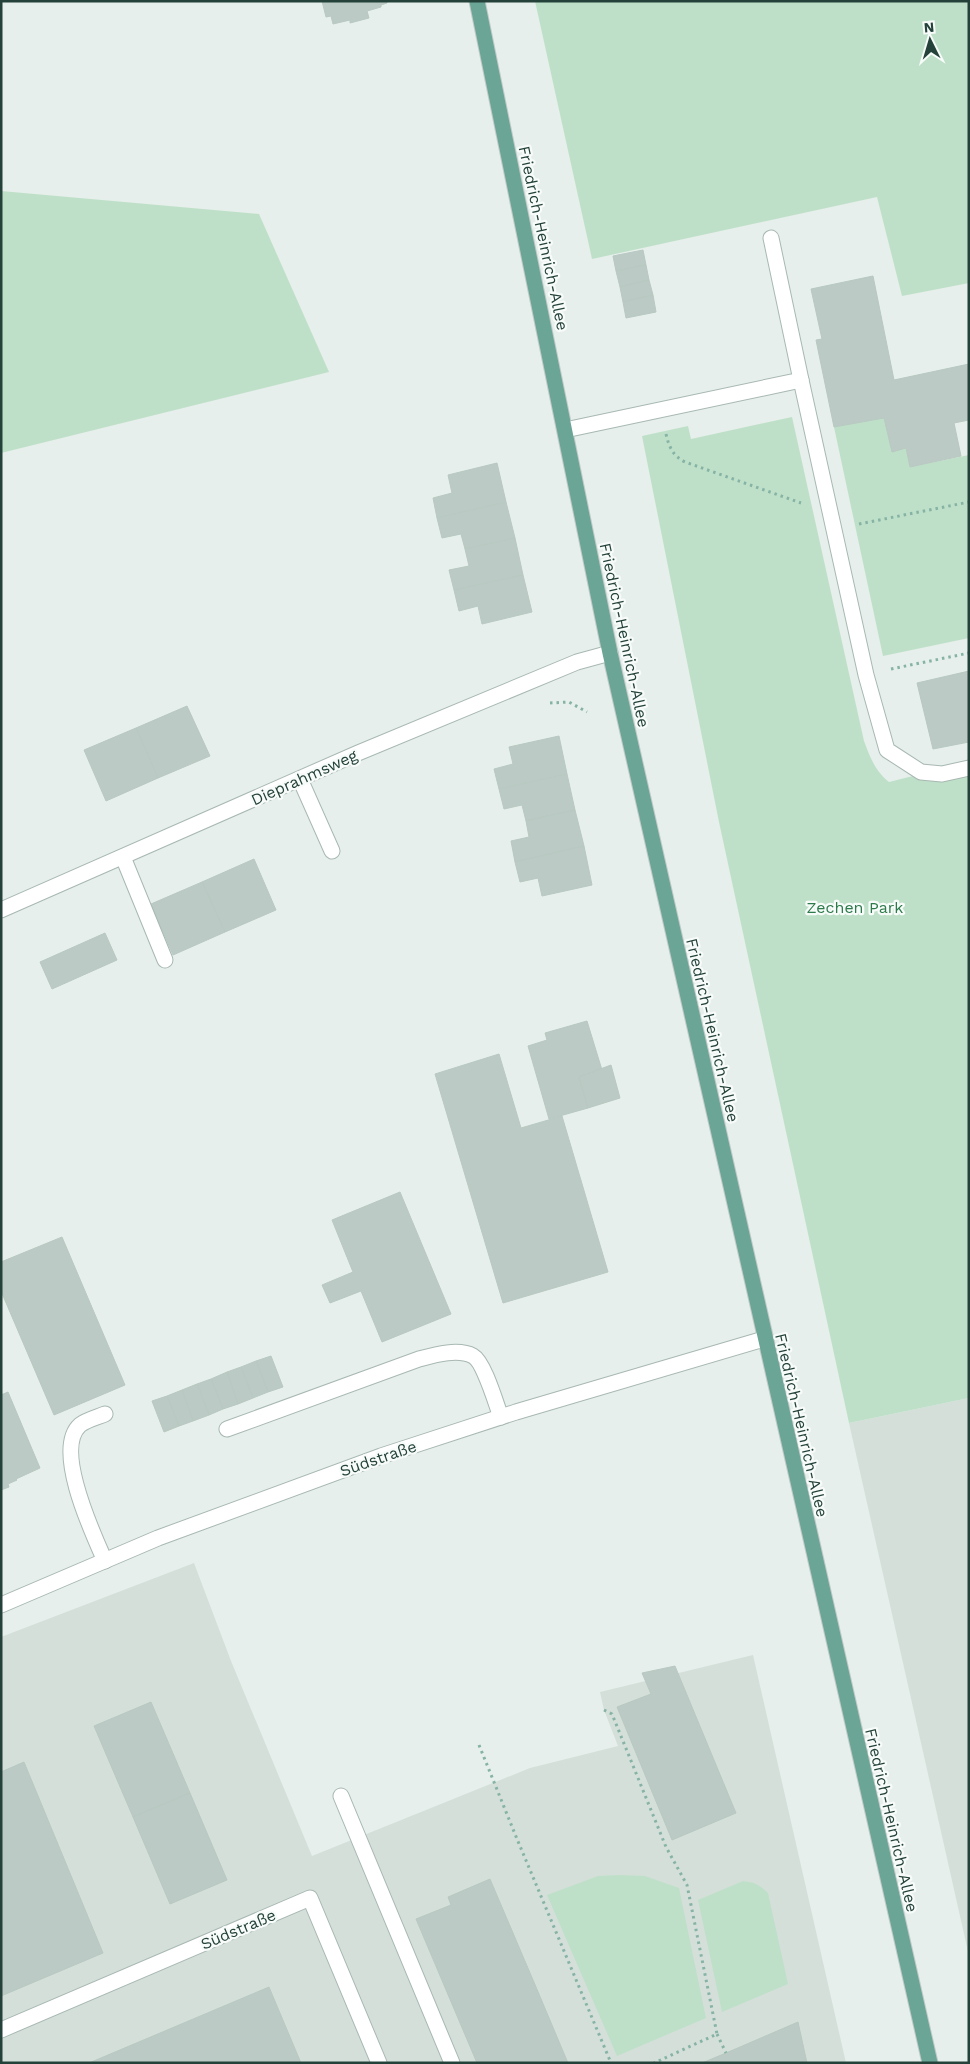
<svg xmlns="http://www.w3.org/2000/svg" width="970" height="2064" font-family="'Work Sans',sans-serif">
<rect width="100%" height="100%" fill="#e6efeb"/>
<g fill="#d4dfda">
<polygon points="969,1398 969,1956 849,1423"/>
<polygon points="194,1563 231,1661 312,1856 530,1768 618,1746 604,1710 600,1692 753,1655 846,2063 1,2063 1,1637"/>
</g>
<g fill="#bfe0c8">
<polygon points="535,1 969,1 969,283 902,296 877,197 592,259"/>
<polygon points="1,191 259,214 329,372 1,453"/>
<path d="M792,417L864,741C870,757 875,771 889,782L969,762V1398L849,1423L719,822L642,436L688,426L691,439Z"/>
<polygon points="884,418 892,451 906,448 910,467 969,455 969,638 883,656 834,427"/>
<polygon points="620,1875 645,1876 679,1888 706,2018 617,2056 547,1895 598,1876"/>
<path d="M743,1881C754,1882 760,1885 768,1893L788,1984L722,2012L698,1900Z"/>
</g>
<g fill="#bbcac4" stroke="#b8c9c2">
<polygon points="322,1 387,1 387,3 381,5 381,7 367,11 369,18 350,23 350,20 333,24 331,16 326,17"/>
<polygon points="643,250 646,265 616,271 613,256"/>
<polygon points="646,265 649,280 620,287 616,271"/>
<polygon points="873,276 894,380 969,364 969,420 954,423 961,456 910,467 906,448 892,452 884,418 834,427 816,340 822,339 811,289"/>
<polygon points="649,280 653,295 623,302 620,287"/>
<polygon points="653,295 656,312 626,318 623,302"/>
<polygon points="497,463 506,502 437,518 433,498 452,493 448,475"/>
<polygon points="506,502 515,538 465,549 461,534 442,538 437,518"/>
<polygon points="515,538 523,575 454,590 449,570 469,566 465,549"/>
<polygon points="523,575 532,612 482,624 478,606 459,611 454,590"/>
<polygon points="969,671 969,742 933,749 917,683"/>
<polygon points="187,706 210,756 158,778 136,728"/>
<polygon points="136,728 158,778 106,801 84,750"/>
<polygon points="559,736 567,774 499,789 494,769 513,764 509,747"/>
<polygon points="567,774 575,810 526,821 522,805 504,809 499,789"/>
<polygon points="575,810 584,846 515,862 511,841 529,837 526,821"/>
<polygon points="584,846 592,885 542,896 538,878 520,882 515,862"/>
<polygon points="254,859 276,910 225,932 202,882"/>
<polygon points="202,882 225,932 173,955 151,904"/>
<polygon points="105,933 117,960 52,989 40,962"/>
<polygon points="587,1021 602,1070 579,1077 588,1108 549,1119 528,1046 547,1040 545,1033"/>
<polygon points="499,1054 521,1128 562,1116 608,1272 503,1303 435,1074"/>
<polygon points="611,1065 620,1098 588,1108 579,1077"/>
<polygon points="400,1192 451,1314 382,1342 361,1291 330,1303 322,1285 353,1272 332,1220"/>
<polygon points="62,1237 125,1385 54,1415 1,1291 1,1262"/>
<polygon points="271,1356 283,1387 268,1392 256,1361"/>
<polygon points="256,1361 268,1392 253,1398 241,1367"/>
<polygon points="241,1367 253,1398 238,1404 227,1372"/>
<polygon points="227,1372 238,1404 223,1409 211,1379"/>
<polygon points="211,1379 223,1409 209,1415 197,1384"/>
<polygon points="197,1384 209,1415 193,1421 182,1390"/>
<polygon points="182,1390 193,1421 179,1426 167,1396"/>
<polygon points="8,1392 40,1468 16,1479 17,1480 8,1484 9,1487 1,1490 1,1395"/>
<polygon points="167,1396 179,1426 164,1432 152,1401"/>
<polygon points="675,1666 736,1813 672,1840 617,1707 651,1694 642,1673"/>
<polygon points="151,1702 190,1793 133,1817 94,1726"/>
<polygon points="24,1762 103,1953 1,1996 1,1772"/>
<polygon points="190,1793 227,1880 170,1904 133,1817"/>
<polygon points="490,1879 536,1987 568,2063 477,2063 416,1919 451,1905 448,1897"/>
<polygon points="269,1987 301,2063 89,2063"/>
<polygon points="798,2022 807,2063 702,2063 726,2053"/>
</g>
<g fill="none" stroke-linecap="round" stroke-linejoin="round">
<g stroke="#a8b8b2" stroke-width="17">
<g id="minor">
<polyline points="801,380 866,675 887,750 921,772 942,774 969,768"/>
<polyline points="565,430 801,380 771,238"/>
<polyline points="300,779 332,851"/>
<polyline points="123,857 165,960"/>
<polyline points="1,910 358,753 577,662 610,653"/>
<path d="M105,1414C98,1417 86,1420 80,1425C53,1449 93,1534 105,1561"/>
<path d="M227,1429L419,1359C434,1355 458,1348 473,1356C484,1362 496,1404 501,1417"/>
<polyline points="1,1605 158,1538 381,1456 516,1412 764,1339"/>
<polyline points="341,1796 452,2063"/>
<polyline points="1,2030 310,1898 379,2063"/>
</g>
</g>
<g stroke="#c2cac8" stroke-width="17">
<polyline id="major" points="477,1 610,653 930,2063"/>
</g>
<g stroke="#86b3a5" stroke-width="3" stroke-dasharray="2.5 4" stroke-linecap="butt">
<path d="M666,434C669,447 673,456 685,462L801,503"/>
<polyline points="859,524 969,502"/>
<polyline points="891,669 969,653"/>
<polyline points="550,703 569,702 587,712"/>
<polyline points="604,1710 612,1714 666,1847 687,1885 717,2034 654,2063"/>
<polyline points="479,1745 517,1839 611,2063"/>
<polyline points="717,2034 726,2053"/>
</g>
<use href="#minor" stroke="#fff" stroke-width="15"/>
<use href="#major" stroke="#6aa596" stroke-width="15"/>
</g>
<g text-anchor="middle" stroke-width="4.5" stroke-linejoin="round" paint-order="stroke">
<g font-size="16" fill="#24423a" stroke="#f7fbf9">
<text transform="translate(544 238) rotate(78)" y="6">Friedrich-Heinrich-Allee</text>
<text transform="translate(625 635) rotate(78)" y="6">Friedrich-Heinrich-Allee</text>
<text transform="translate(304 777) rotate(-24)" y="6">Dieprahmsweg</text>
<text transform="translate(713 1030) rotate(77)" y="6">Friedrich-Heinrich-Allee</text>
<text transform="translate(802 1425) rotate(77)" y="6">Friedrich-Heinrich-Allee</text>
<text transform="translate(378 1458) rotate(-19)" y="6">Südstraße</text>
<text transform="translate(892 1820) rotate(77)" y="6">Friedrich-Heinrich-Allee</text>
<text transform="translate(238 1929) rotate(-23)" y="6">Südstraße</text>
</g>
<g font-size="16" fill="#2d7a4b" stroke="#f7fbf9">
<text x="855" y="913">Zechen Park</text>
</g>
</g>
<rect width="970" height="2064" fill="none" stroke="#24423a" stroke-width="5"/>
<g transform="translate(930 40) rotate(355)" stroke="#f7fbf9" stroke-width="4" paint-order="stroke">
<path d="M0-4L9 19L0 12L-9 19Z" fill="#24423a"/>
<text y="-8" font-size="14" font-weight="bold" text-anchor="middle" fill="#24423a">N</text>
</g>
</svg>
